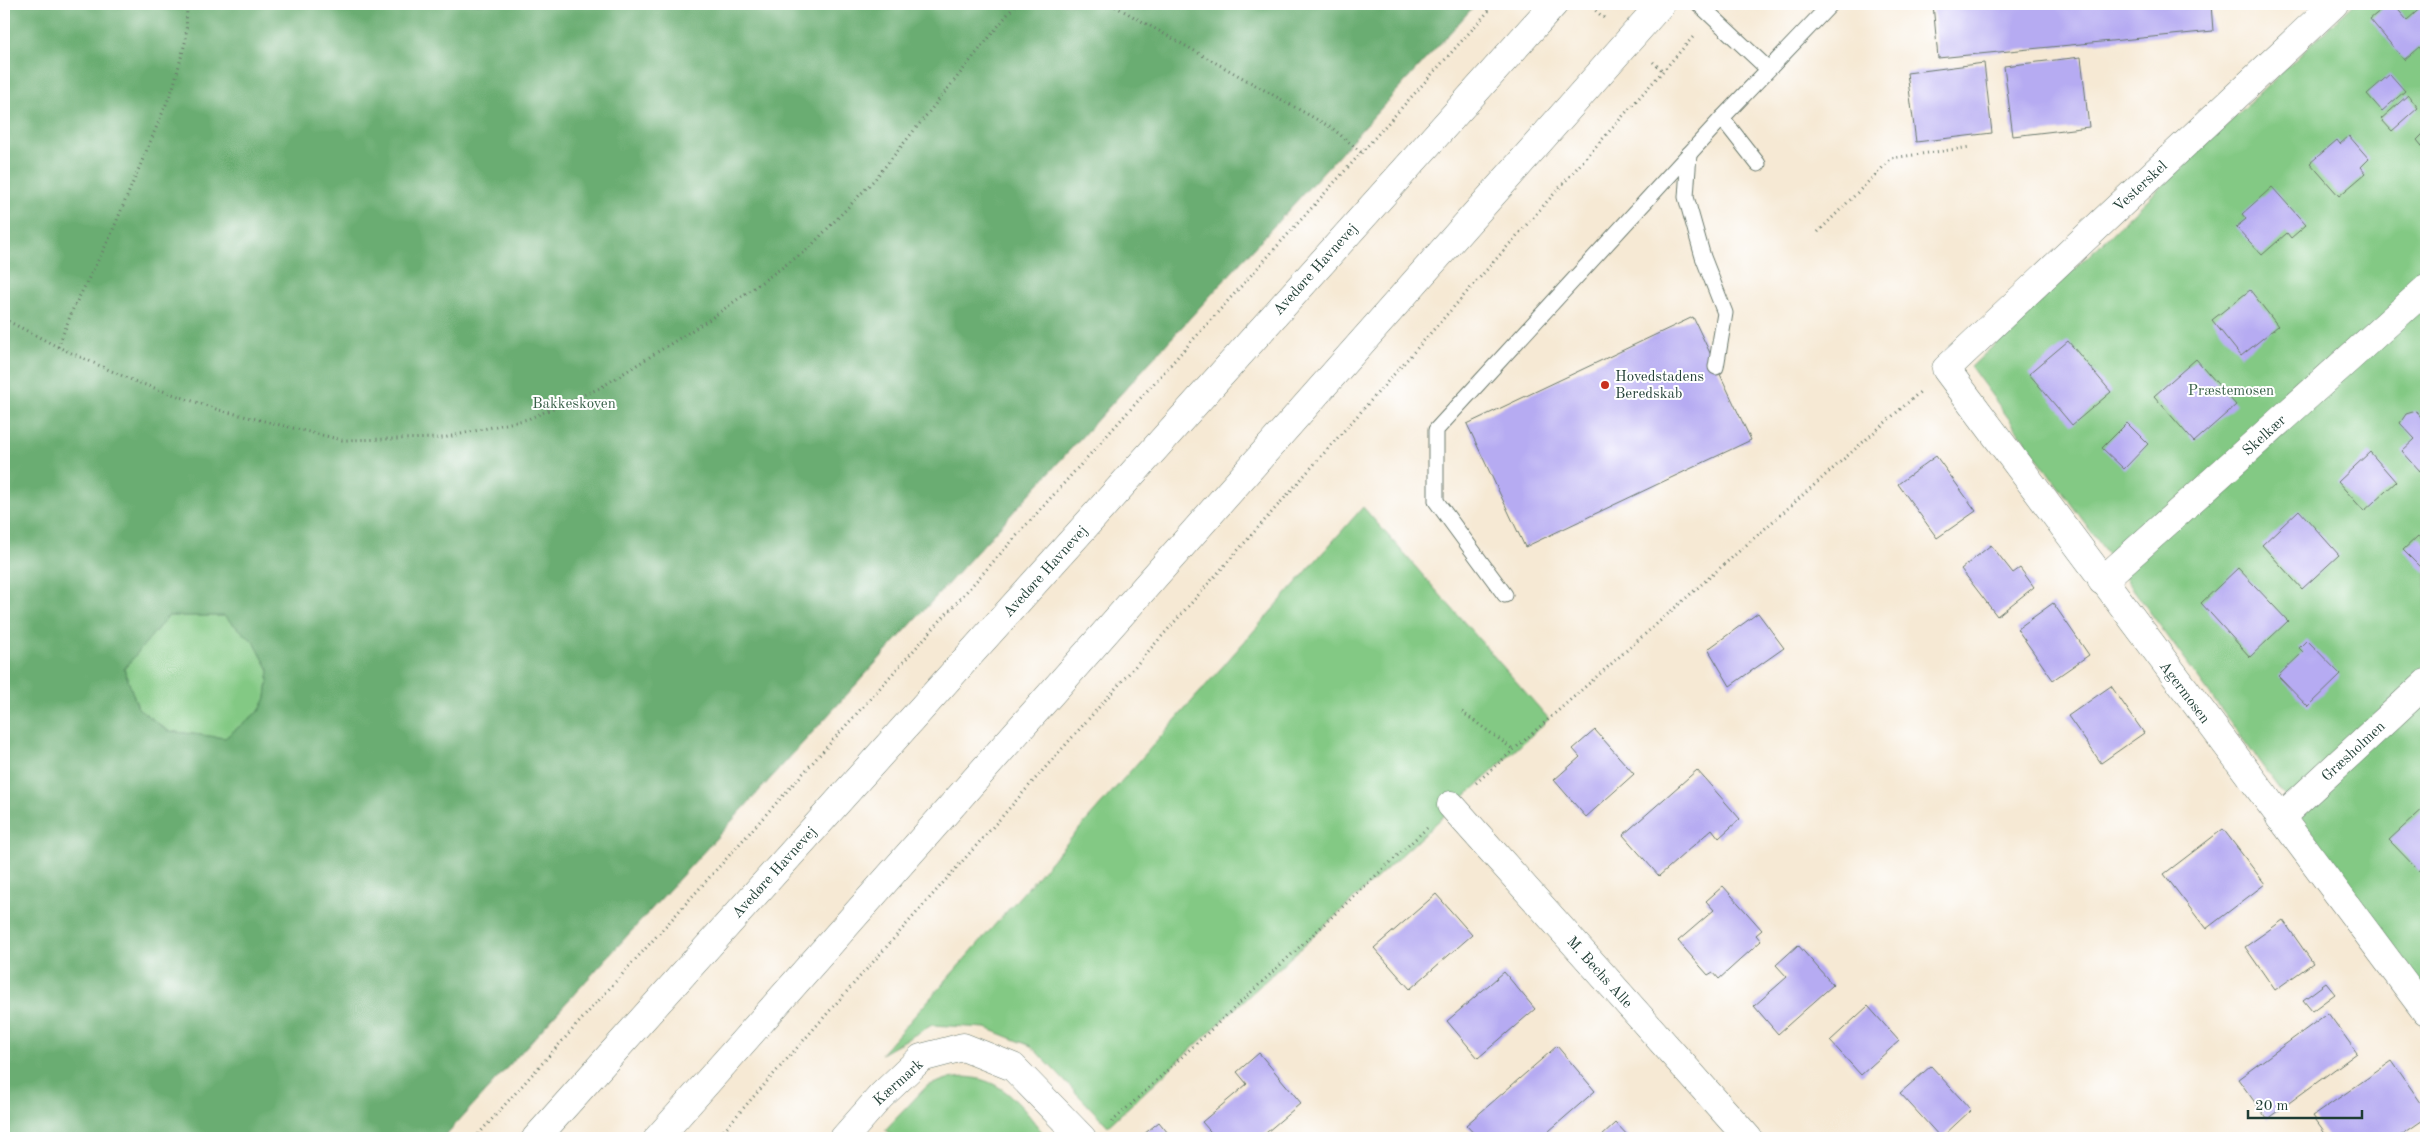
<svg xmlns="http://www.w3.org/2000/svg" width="2430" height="1142" font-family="'Old Standard TT',serif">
<rect width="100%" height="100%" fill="#fff"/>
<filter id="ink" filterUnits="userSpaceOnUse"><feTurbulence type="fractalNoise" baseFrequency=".02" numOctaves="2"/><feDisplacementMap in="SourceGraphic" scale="10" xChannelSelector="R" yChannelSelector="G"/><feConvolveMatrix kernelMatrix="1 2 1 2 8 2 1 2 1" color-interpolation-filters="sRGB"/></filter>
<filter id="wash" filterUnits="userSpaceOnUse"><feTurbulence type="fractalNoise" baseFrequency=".0096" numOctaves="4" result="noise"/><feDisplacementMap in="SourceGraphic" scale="20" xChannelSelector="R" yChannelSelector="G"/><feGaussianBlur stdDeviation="1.12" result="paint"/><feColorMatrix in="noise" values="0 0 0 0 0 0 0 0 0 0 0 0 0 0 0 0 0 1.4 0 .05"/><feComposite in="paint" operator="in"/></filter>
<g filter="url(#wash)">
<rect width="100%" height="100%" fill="#f6e9d4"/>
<g fill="#83c984" stroke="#51835c">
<polygon points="2354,4 2426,4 2426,990 1971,367"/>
<polygon points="1363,507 1549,719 1108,1126 1031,1046 986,1028 932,1025 881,1054"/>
<polygon points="168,616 224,616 254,642 269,670 266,698 260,710 225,738 168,731 138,708 124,669"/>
<path d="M965,1077C1006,1079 1023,1109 1047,1138H895L885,1130L927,1086L947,1079Z"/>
</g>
<path fill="#6aad72" stroke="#447553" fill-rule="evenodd" d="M4,4H1476L443,1138H4ZM168,616H224L254,642L269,670L266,698L260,710L225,738L168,731L138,708L124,669Z"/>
<g id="blocks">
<g fill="#b6abf2">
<polygon points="1933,4 2211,4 2213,31 1938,58"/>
<polygon points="2388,4 2393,4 2407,20 2424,5 2426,7 2426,55 2419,47 2404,60 2370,19"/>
<polygon points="2081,57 2089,127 2013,136 2004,66"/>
<polygon points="1984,63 1992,133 1916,142 1907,73"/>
<polygon points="2390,74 2405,91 2382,111 2367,94"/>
<polygon points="2408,95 2418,108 2392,131 2381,119"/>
<polygon points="2426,131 2426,151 2417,140"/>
<polygon points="2349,136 2369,159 2361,167 2366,173 2339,196 2310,163 2337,140 2340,144"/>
<polygon points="2272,187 2306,225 2291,238 2287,233 2262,255 2236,227 2246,219 2242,214"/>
<polygon points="2250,290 2278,326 2241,356 2212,320"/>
<polygon points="1693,317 1751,440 1525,547 1467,424"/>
<polygon points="2068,341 2111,392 2072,425 2029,374"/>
<polygon points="2196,359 2236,405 2194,442 2154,396"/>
<polygon points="2416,411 2426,423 2426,465 2420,471 2402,451 2415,439 2400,423 2406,414"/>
<polygon points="2127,423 2148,444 2124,469 2102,448"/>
<polygon points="2370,452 2396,482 2364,511 2338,482"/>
<polygon points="1936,456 1976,511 1937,538 1898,484"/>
<polygon points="2299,510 2339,555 2302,589 2262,545"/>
<polygon points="2418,536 2426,544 2426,573 2403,550"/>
<polygon points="1991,545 2013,573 2020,568 2034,587 1997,616 1961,569"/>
<polygon points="2238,568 2288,621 2250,657 2201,603"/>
<polygon points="2053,603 2089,655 2053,680 2017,629"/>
<polygon points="1758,613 1784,648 1730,686 1708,649"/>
<polygon points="2307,640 2341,675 2308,707 2278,676 2303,652 2299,648"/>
<polygon points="2111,686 2144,733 2101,763 2068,716"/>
<polygon points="1595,730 1634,774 1586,817 1554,780 1580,757 1573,749"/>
<polygon points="1697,770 1740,819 1719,838 1712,829 1659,876 1623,835"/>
<polygon points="2426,806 2426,865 2419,871 2389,840"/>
<polygon points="2223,829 2265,884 2206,929 2164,874"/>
<polygon points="1723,886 1762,930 1756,935 1761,941 1719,979 1713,972 1708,975 1678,941 1714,910 1706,901"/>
<polygon points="1436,894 1472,935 1410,989 1374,948"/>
<polygon points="2283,920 2313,963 2275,990 2245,947"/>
<polygon points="1798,945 1833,985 1778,1034 1754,1006 1787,977 1776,965"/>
<polygon points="1504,972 1535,1009 1478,1058 1447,1021"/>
<polygon points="2326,983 2335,994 2312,1011 2303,1000"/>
<polygon points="1868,1006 1899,1041 1861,1075 1830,1041"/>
<polygon points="2328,1013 2357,1053 2267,1119 2238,1079"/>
<polygon points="1557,1046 1595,1091 1541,1138 1478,1138 1466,1125"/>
<polygon points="1259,1053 1301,1103 1260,1138 1216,1138 1202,1122 1247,1084 1237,1072"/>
<polygon points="2392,1061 2426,1110 2426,1118 2397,1138 2329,1138 2313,1116"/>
<polygon points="1931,1066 1971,1110 1941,1138 1900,1093"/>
<polygon points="1159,1122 1172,1138 1139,1138"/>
<polygon points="1616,1123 1630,1138 1600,1138"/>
</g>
</g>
</g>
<g filter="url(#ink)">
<use href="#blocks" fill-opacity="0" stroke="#6a796c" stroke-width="1"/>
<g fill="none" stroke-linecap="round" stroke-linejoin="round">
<g stroke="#6a796c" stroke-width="17">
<g id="service">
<polyline points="1699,4 1768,69"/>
<polyline points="1722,118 1758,164"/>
<polyline points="1689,154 1686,197 1703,257 1725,313 1716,367"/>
<polyline points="1505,595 1436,501 1436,430 1722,118 1831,4"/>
</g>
</g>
<g stroke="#6a796c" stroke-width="29">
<g id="minor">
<polyline points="2334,4 1946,369 2426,1012"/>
<polyline points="2102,581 2426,289"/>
<polyline points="1451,805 1748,1138"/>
<polyline points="2280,818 2426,683"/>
<polyline points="844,1138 881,1096 921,1058 963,1047 1013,1067 1082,1138"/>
</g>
</g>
<g stroke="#6a796c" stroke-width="29">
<g id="tertiary">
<polyline points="536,1138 1554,4"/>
<polyline points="658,1138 1661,4"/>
</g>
</g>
<g stroke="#6a796c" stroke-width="3" stroke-dasharray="1 4" stroke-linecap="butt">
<polyline points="1111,4 1332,128 1362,153"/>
<polyline points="1588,4 1604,18"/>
<polyline points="1653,62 1663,71"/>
<polyline points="1818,232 1892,158 1971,147"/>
<polyline points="4,319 58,347 134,381 219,410 342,440 443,438 528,419 600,388 710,319 808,249 875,179 1016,4"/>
<polyline points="58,347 73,309 109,239 173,88 186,39 187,4"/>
<polyline points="1462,712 1514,750"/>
<polyline points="1476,783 1921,391"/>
<polyline points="1112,1122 1427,828"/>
<polyline points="475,1138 1495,4"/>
<polyline points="717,1138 1693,37"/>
</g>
<use href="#service" stroke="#fff" stroke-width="15"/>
<use href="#minor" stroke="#fff" stroke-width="28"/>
<use href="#tertiary" stroke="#fff" stroke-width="28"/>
</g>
</g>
<circle fill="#c8321e" stroke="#fff" stroke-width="2" cx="1605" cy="385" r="5"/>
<g text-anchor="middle" stroke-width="4" stroke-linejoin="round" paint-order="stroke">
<g font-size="15" fill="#1f3d34" stroke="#fff">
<text transform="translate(2140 186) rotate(-43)" y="5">Vesterskel</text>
<text transform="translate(1315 269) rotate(-48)" y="5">Avedøre Havnevej</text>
<text transform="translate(2264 435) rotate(-42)" y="5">Skelkær</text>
<text transform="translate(1045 571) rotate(-48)" y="5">Avedøre Havnevej</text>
<text transform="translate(2185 692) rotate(53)" y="5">Agermosen</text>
<text transform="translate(2353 751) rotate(-43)" y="5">Græsholmen</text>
<text transform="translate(774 872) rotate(-48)" y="5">Avedøre Havnevej</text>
<text transform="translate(1600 972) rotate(48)" y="5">M. Bechs Alle</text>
<text transform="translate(898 1082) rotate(-42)" y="5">Kærmark</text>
</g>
<g font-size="15" fill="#1f3d34" stroke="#fff" text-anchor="start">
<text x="1615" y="381">Hovedstadens<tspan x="1615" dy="17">Beredskab</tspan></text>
</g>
<g font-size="15" fill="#386048" stroke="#fff">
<text x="2231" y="395">Præstemosen</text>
<text x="574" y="408">Bakkeskoven</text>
</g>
</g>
<rect width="2430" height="1142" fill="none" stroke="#fff" stroke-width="20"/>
<path d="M2248 1110v8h114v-8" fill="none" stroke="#1f3d34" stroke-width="2.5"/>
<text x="2255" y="1110" font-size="15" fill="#1f3d34" stroke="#ffffff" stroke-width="4" paint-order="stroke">20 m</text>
</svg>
